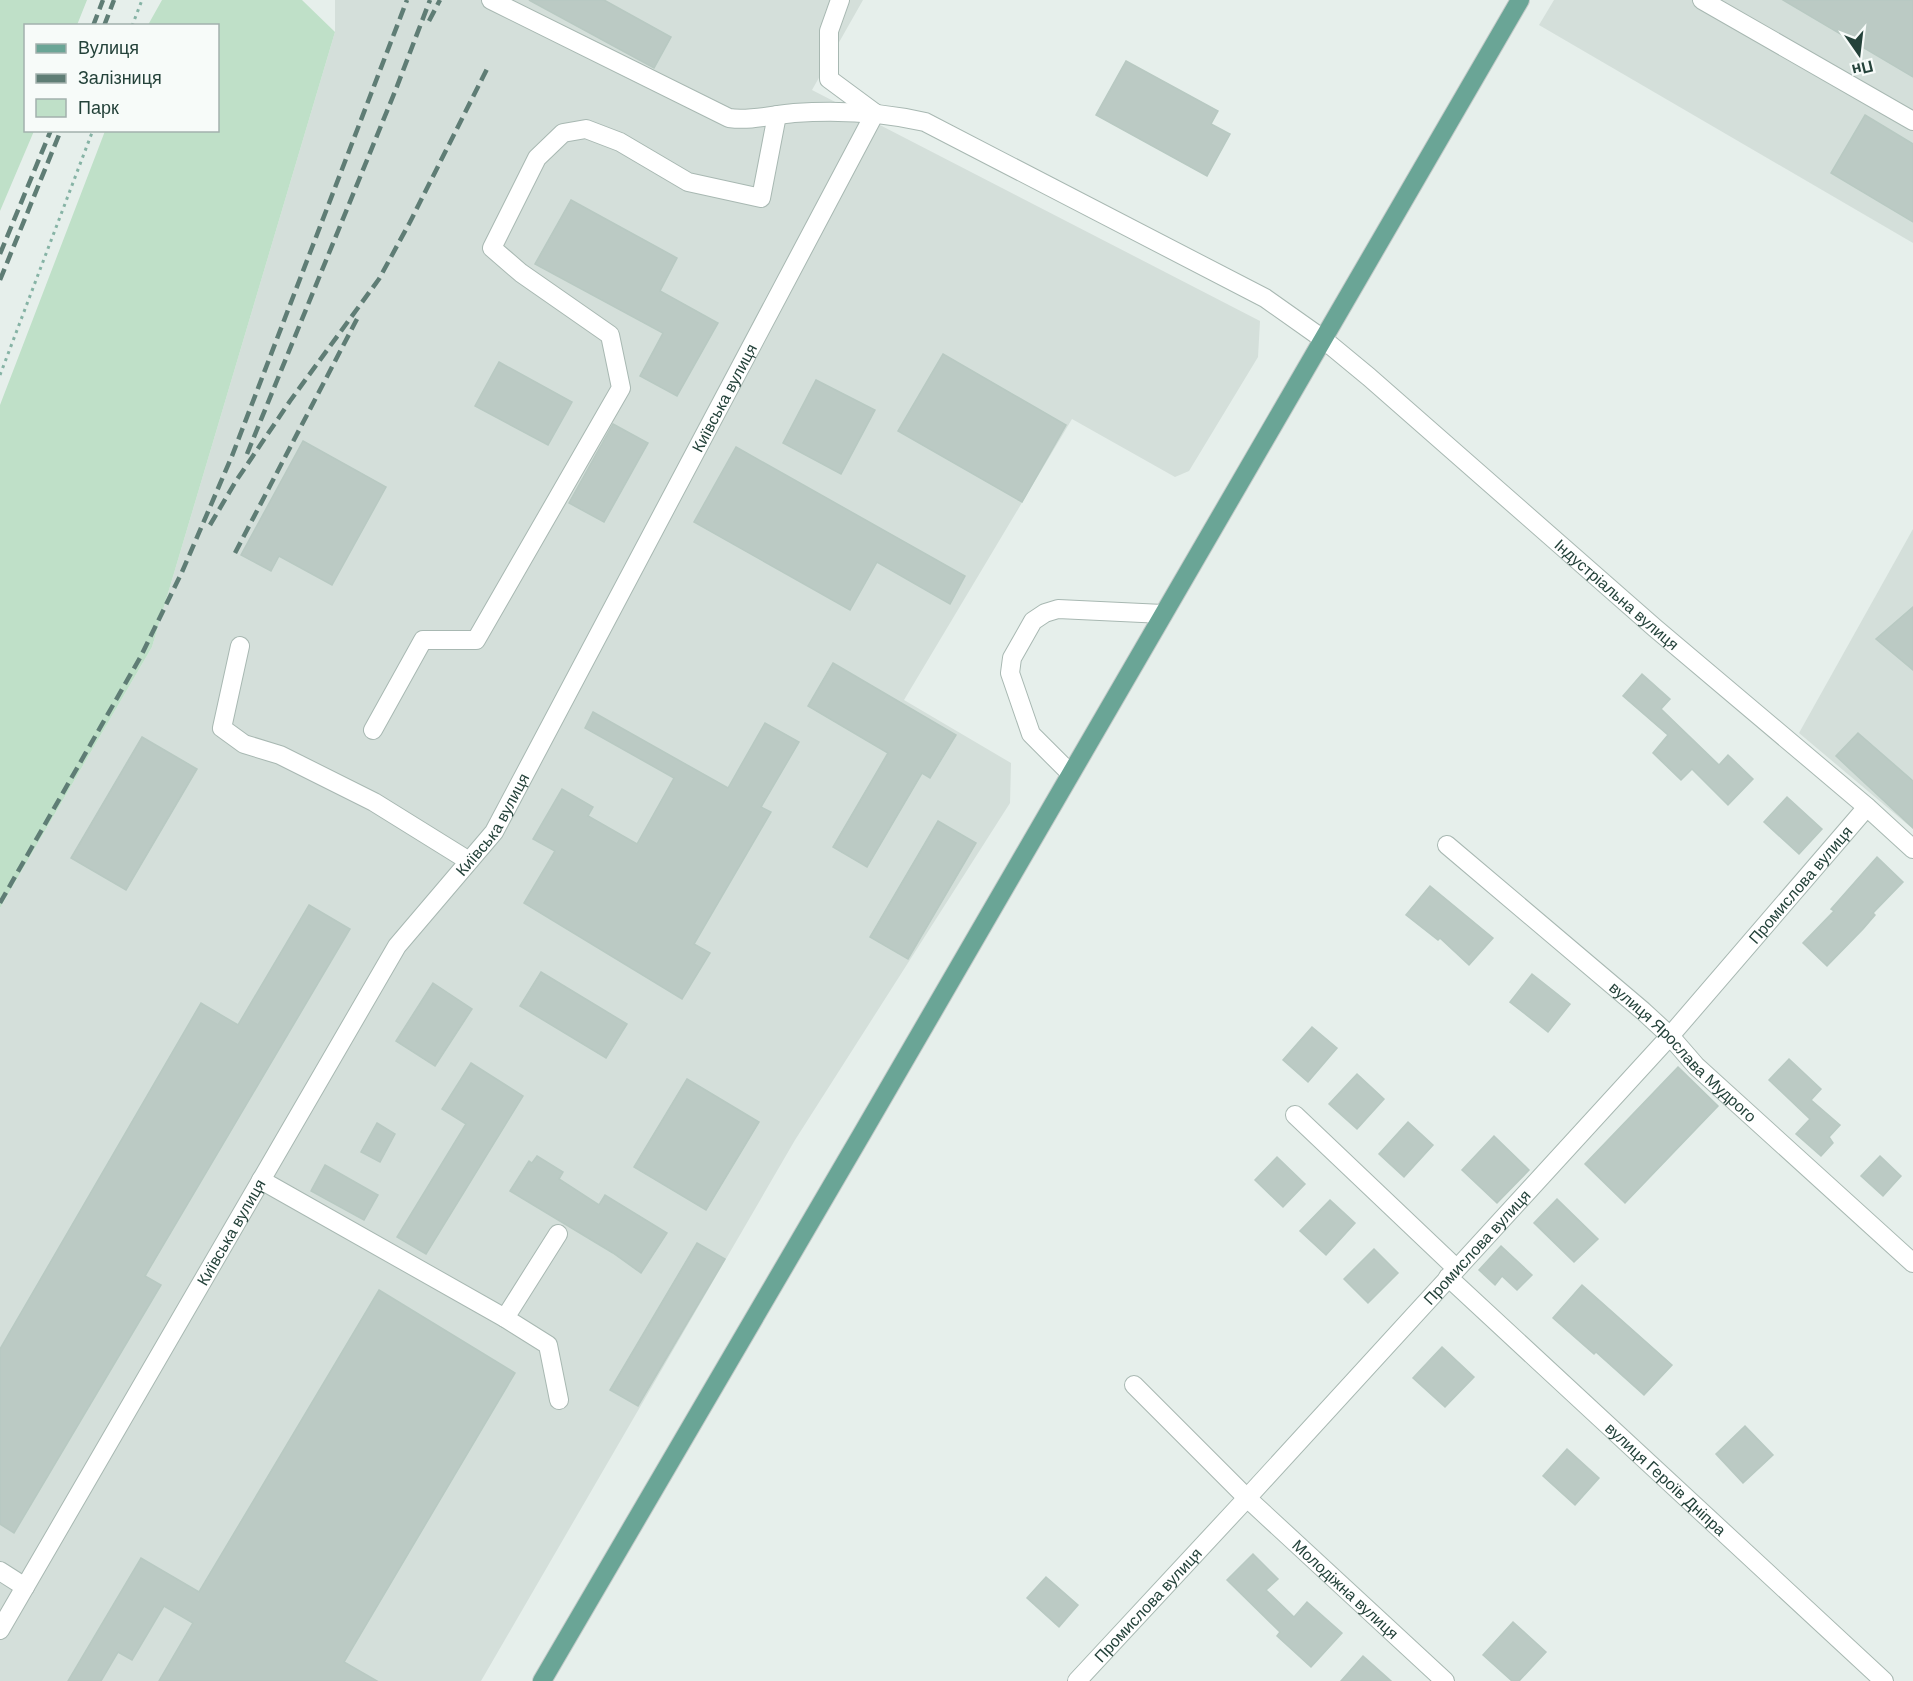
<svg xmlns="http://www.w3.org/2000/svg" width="1913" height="1681" font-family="'DM Sans',sans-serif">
<rect width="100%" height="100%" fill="#e6efeb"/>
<g fill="#d4dfda">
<polygon points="335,0 863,0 812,90 1260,321 1258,357 1189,471 1175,477 1072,419 904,700 1011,763 1010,803 795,1140 481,1681 0,1681 0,908 152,647 335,32"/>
<polygon points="1554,0 1913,0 1913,243 1539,25"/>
<polygon points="1913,529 1913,829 1799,733"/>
</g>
<g fill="#bfe0c8">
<polygon points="0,0 87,0 77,25 26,26 26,130 34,131 0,211"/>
<polygon points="162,0 302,0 335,32 152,647 0,908 0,405 105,131 218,130 218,26 148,25"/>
</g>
<g fill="#bbcac4" stroke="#b8c9c2" stroke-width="1.5">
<polygon points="529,0 604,0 671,37 654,68"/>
<polygon points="1783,0 1913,0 1913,77"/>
<polygon points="1126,61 1218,111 1211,124 1230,134 1207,176 1096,115"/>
<polygon points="1865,115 1913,144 1913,222 1831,173"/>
<polygon points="571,200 677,258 660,291 718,323 677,396 640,376 663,333 535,264"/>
<polygon points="943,354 1066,425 1022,502 898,431"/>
<polygon points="499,362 572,402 548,445 475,406"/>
<polygon points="816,380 875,410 841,474 783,443"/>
<polygon points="613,424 648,443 604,522 569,503"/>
<polygon points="303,441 386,487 332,585 279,556 271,571 241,555"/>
<polygon points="736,447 965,576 950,604 877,562 850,610 694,522"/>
<polygon points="1913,607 1913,670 1876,639"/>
<polygon points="833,663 956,735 930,778 922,773 867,867 833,847 888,753 808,706"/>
<polygon points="1642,674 1670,699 1661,709 1719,765 1728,755 1753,779 1728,805 1692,769 1681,780 1653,753 1668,735 1623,696"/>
<polygon points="593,712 728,788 765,723 799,742 761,807 771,812 694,944 710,953 682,999 524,903 555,851 533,839 562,789 593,807 588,816 637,844 674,778 585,728"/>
<polygon points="1858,733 1913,781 1913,828 1836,756"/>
<polygon points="142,737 197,769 126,890 71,858"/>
<polygon points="1787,797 1822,829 1799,854 1764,822"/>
<polygon points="938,821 976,843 908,959 870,937"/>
<polygon points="1877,857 1903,882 1873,913 1875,915 1863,929 1827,966 1803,943 1834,911 1831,909"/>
<polygon points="1430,886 1493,938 1469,965 1440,938 1438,940 1406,915"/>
<polygon points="309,905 350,929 145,1276 161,1285 14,1533 0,1524 0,1349 201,1003 238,1025"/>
<polygon points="541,972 627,1024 606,1058 520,1006"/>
<polygon points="1532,974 1570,1004 1548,1032 1510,1002"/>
<polygon points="433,983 472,1009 435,1066 396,1041"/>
<polygon points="1312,1027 1337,1048 1308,1082 1283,1060"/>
<polygon points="1789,1059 1821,1089 1811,1100 1840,1125 1829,1137 1833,1143 1821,1156 1796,1134 1810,1119 1769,1080"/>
<polygon points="471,1063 523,1096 426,1254 397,1237 466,1124 442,1109"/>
<polygon points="1678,1067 1718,1106 1625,1203 1585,1164"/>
<polygon points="1357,1074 1384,1099 1357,1129 1329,1104"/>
<polygon points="687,1079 759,1122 706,1210 634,1167"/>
<polygon points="1408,1122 1433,1145 1404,1177 1379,1154"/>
<polygon points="377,1123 395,1134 380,1162 361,1152"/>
<polygon points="1494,1136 1529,1170 1497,1203 1462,1170"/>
<polygon points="537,1156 563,1172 559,1179 599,1205 605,1195 667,1233 641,1273 613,1253 510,1191 529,1161 532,1163"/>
<polygon points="1880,1156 1901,1176 1883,1196 1861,1176"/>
<polygon points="1277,1157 1305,1184 1283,1207 1255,1180"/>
<polygon points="325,1165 378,1195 364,1220 311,1191"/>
<polygon points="1557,1199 1598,1239 1574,1262 1534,1223"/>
<polygon points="1330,1200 1355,1223 1326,1255 1300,1231"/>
<polygon points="697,1243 725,1259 638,1406 610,1390"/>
<polygon points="1501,1246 1532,1275 1517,1290 1502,1276 1495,1285 1479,1270"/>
<polygon points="1374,1249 1398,1273 1368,1303 1344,1279"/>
<polygon points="1582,1285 1672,1365 1644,1395 1596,1352 1594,1354 1553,1318"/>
<polygon points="379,1290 515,1373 344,1662 377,1681 159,1681 193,1623 164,1606 132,1660 118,1652 101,1681 68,1681 141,1558 199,1592"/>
<polygon points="1442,1347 1474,1377 1445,1407 1413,1378"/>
<polygon points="1745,1426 1773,1455 1743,1483 1716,1454"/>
<polygon points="1567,1449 1599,1478 1575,1505 1543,1476"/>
<polygon points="1253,1554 1278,1579 1266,1590 1294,1617 1307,1602 1342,1633 1311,1667 1277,1636 1280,1632 1227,1580"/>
<polygon points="1046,1577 1078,1605 1059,1627 1027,1598"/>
<polygon points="1513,1622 1546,1652 1519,1681 1512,1681 1483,1655"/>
<polygon points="1363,1656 1391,1681 1341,1681"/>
</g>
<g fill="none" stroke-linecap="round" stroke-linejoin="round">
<g stroke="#a8b8b2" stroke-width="20">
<g id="minor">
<path id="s1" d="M491,0L729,118C751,121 772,115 794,113C838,110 882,112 925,122L1265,298L1323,339L1369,377L1655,628L1867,807L1913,849"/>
<polyline points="840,0 829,31 829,79 875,113"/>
<polyline points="1702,0 1913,121"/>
<polyline points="240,646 222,728 244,744 280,755 374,802 469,861"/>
<polyline points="373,730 423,640 476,640 621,388 610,335 521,273 492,248 537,158 563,133 586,129 620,142 688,182 761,198 777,115"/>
<polyline points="1070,773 1031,734 1010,673 1012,658 1033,621 1045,613 1058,609 1163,614"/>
<path id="s2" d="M1447,845L1643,1011L1670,1036L1696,1066L1913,1263"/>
<polyline points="1295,1115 1456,1268"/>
<polyline points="261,1180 505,1318 548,1345 559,1400"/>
<path id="s3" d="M1448,1277L1884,1681"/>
<polyline points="505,1318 558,1234"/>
<path id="s4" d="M1134,1385L1247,1498L1445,1681"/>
<polyline points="0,1571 25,1587"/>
<path id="s5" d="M0,1630L397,946L494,832L875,113"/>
<path id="s6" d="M1077,1681L1247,1498L1670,1036L1867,807"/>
</g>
</g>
<g stroke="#c2cac8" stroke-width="20">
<polyline id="major" points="542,1681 863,1132 1520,0"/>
</g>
<g stroke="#86b3a5" stroke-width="3" stroke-dasharray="3 4.5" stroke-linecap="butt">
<polyline points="132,26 142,0"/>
<polyline points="0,375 93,130"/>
</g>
<use href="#minor" stroke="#fff" stroke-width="18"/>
<use href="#major" stroke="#6aa596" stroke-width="18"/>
<g stroke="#5f7d75" stroke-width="4.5" stroke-dasharray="12 6" stroke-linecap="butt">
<polyline points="429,21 440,0"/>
<polyline points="93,26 103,0"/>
<polyline points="104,26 114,0"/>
<polyline points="0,254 51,130"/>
<polyline points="0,280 61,130"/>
<polyline points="247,454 396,89 430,0"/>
<polyline points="210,525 236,481 290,401 379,279 410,222 489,65"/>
<polyline points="235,553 357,319"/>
<polyline points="0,903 141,656 182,572 232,456 407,0"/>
</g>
</g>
<g text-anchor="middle" stroke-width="5" stroke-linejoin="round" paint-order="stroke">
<g font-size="16" fill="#24423a" stroke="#f7fbf9">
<text dy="6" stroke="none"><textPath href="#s5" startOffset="1432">Київська вулиця</textPath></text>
<text dy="6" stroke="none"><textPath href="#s1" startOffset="1306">Індустріальна вулиця</textPath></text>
<text dy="6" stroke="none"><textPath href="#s5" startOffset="946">Київська вулиця</textPath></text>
<text dy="6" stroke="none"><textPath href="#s6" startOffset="1076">Промислова вулиця</textPath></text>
<text dy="6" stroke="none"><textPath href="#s2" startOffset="314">вулиця Ярослава Мудрого</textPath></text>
<text dy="6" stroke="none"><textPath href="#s5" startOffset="460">Київська вулиця</textPath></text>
<text dy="6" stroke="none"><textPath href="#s6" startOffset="590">Промислова вулиця</textPath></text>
<text dy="6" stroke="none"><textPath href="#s3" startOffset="297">вулиця Героїв Дніпра</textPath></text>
<text dy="6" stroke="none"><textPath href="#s4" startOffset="294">Молодіжна вулиця</textPath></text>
<text dy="6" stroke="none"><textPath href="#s6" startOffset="104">Промислова вулиця</textPath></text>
</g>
</g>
<rect x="24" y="24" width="195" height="108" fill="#f7fbf9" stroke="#a3b1ad" stroke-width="1.5"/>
<rect x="36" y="44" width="30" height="9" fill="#6aa596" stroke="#a3b1ad" stroke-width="1.5"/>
<text x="78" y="54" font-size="18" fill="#24423a">Вулиця</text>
<rect x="36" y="74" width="30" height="9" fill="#5f7d75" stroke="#a3b1ad" stroke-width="1.5"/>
<text x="78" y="84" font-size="18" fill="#24423a">Залізниця</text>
<rect x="36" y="99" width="30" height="18" fill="#bfe0c8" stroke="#a3b1ad" stroke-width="1.5"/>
<text x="78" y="114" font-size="18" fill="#24423a">Парк</text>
<g transform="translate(1859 54) rotate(166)" stroke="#f7fbf9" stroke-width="4.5" paint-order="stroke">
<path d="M0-4.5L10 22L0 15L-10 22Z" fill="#24423a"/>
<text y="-9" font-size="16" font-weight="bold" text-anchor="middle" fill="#24423a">Пн</text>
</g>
</svg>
